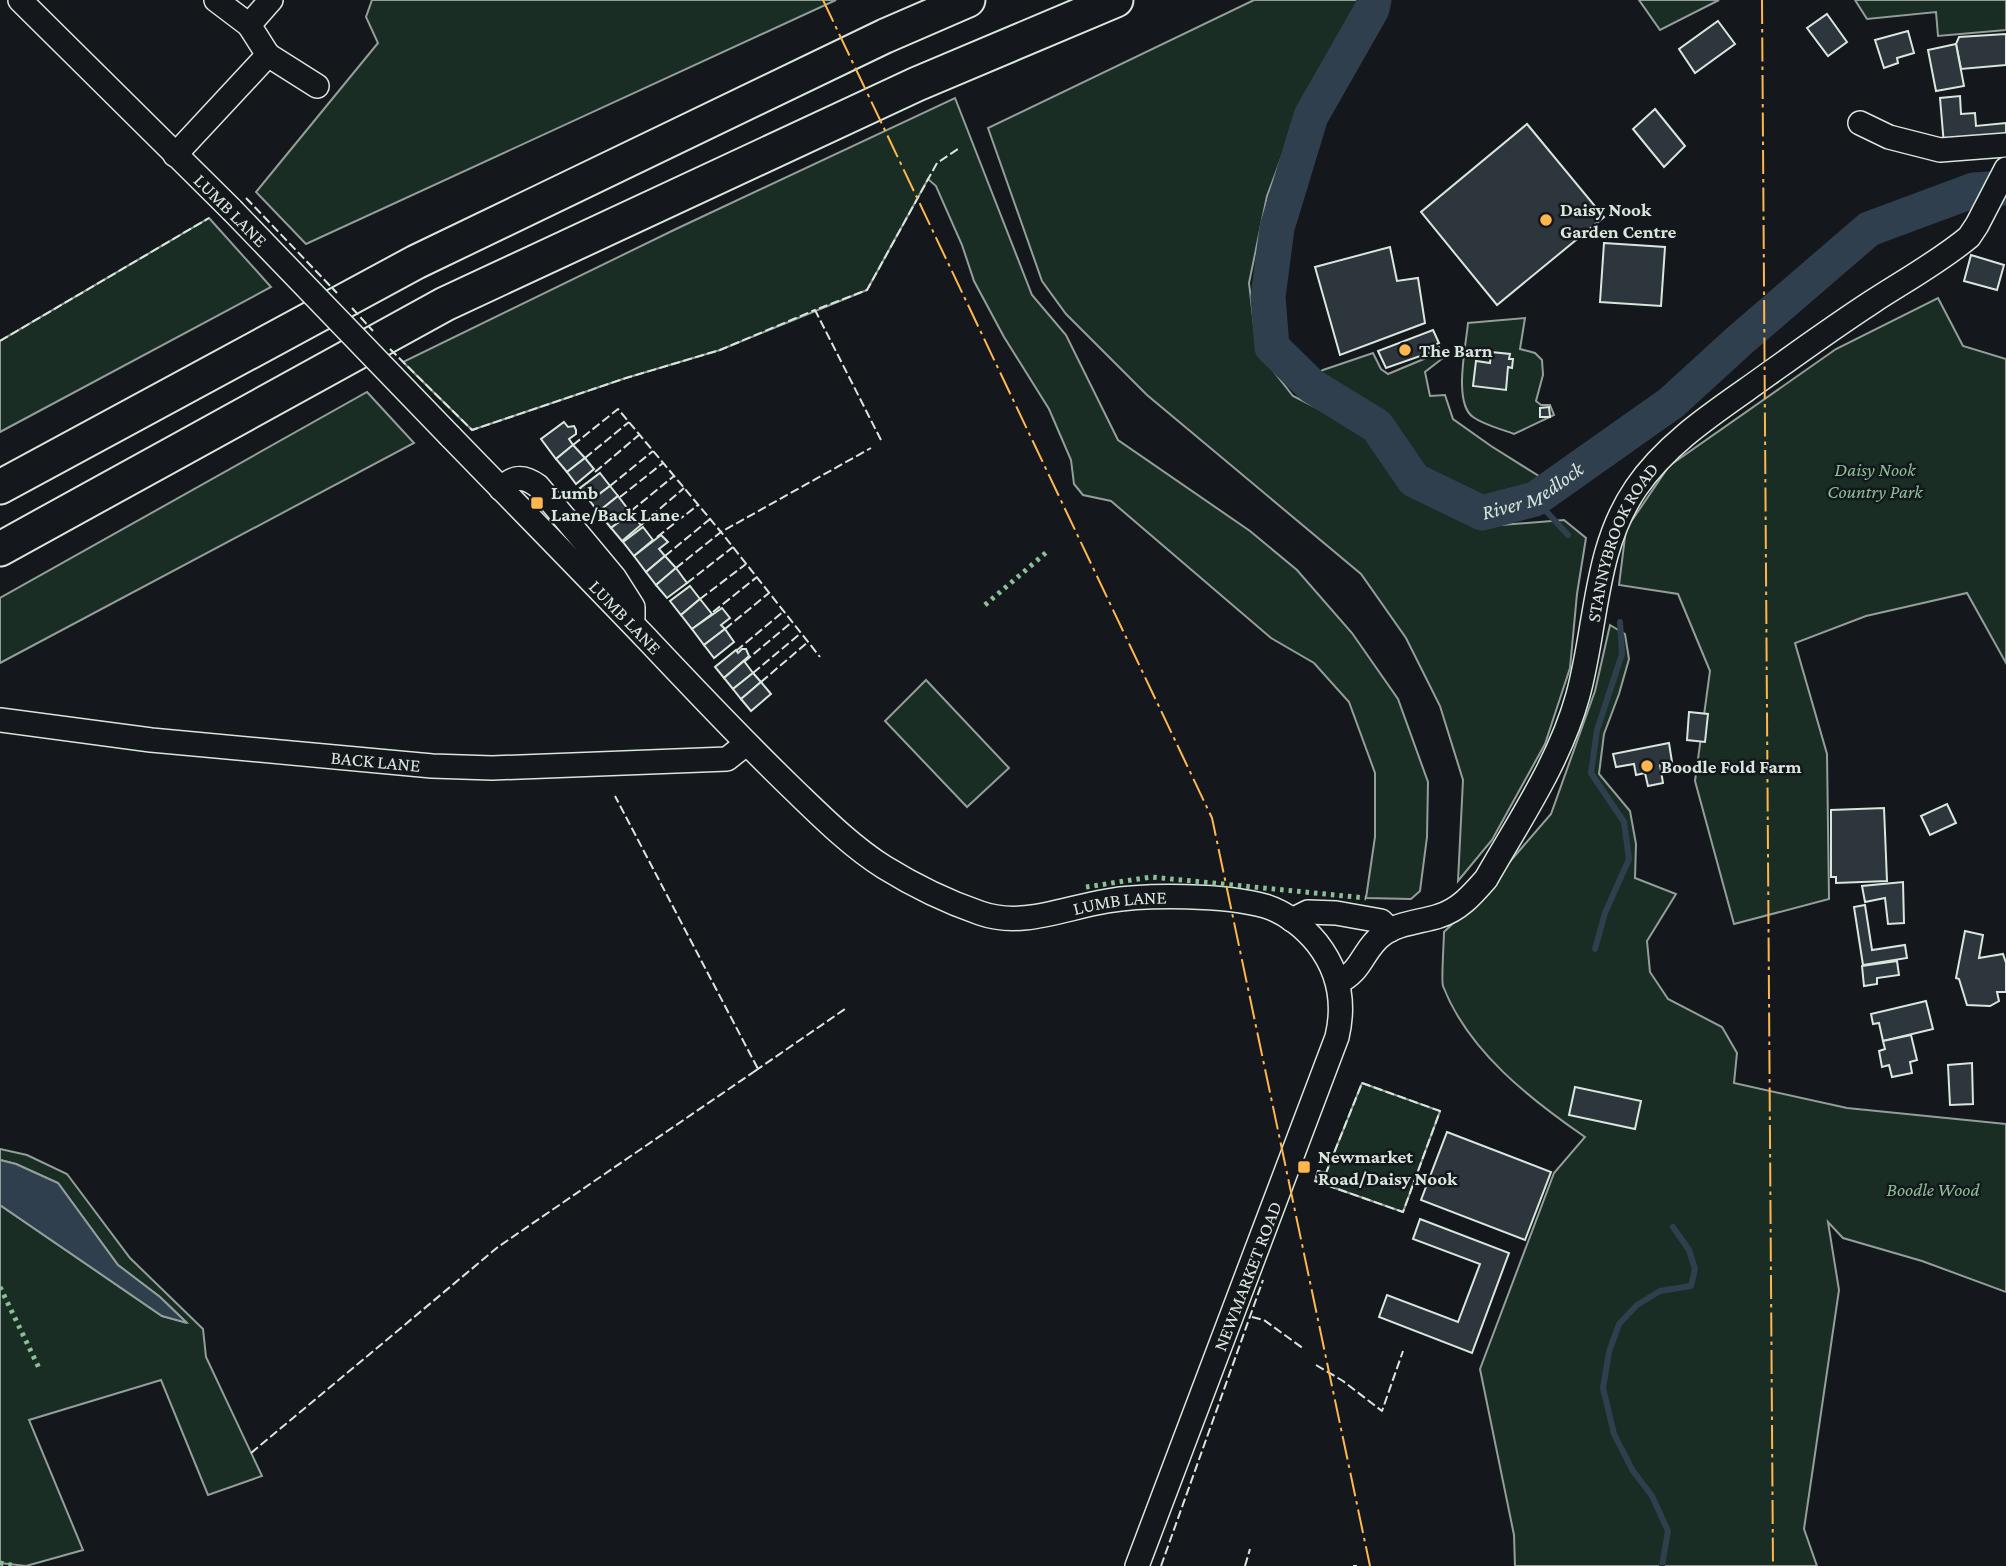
<svg xmlns="http://www.w3.org/2000/svg" width="2006" height="1566" font-family="'Crimson Pro',serif">
<rect width="100%" height="100%" fill="#14181c"/>
<g fill="#1a2d24" stroke="#939e99" stroke-width="2">
<polygon points="372,0 836,0 306,244 256,192 378,43 366,17"/>
<polygon points="1254,0 1360,0 1359,9 1302,103 1267,196 1249,283 1257,350 1293,396 1366,433 1402,488 1476,527 1564,520 1586,538 1577,594 1570,668 1545,744 1492,840 1458,881 1463,780 1440,706 1406,638 1361,574 1147,395 1066,314 1042,281 988,128"/>
<polygon points="1639,0 1719,0 1660,30"/>
<polygon points="1855,0 2006,0 2006,30 1938,36 1936,12 1867,19"/>
<polygon points="955,98 1032,295 1066,335 1118,440 1250,531 1297,570 1352,633 1398,699 1428,782 1427,837 1420,891 1411,899 1366,898 1375,837 1375,773 1349,702 1314,663 1271,638 1111,501 1083,495 1074,484 1071,460 1049,409 1004,337 974,281 962,245 936,186 928,179 867,290 720,350 626,378 472,430 403,362 676,229"/>
<polygon points="209,218 271,287 0,432 0,341"/>
<polygon points="1938,298 1963,346 2006,359 2006,663 1967,593 1866,616 1795,643 1827,754 1829,899 1734,924 1695,781 1710,671 1678,594 1619,585 1626,529 1669,466 1836,349"/>
<path d="M1525,318L1520,349L1535,353L1542,360L1543,375L1536,401L1541,405H1550L1554,415L1514,434C1501,429 1484,425 1473,417C1453,403 1466,346 1468,323Z"/>
<polygon points="1439,347 1443,358 1425,372 1430,396 1445,395 1453,419 1491,446 1542,478 1546,486 1520,495 1476,499 1442,483 1425,472 1407,448 1370,414 1311,377 1323,370 1373,353 1381,369 1388,374 1431,356 1431,350"/>
<polygon points="367,392 414,443 0,663 0,598"/>
<path d="M1610,625L1625,634L1629,659L1619,694L1604,734L1599,774L1630,811L1636,844L1635,878L1676,894L1647,941L1650,972L1668,999L1722,1027L1737,1053L1734,1083L1847,1108L2006,1124V1292L1922,1261L1843,1238L1828,1222L1839,1290L1804,1529L1817,1566H1515L1514,1535L1480,1369L1554,1173L1585,1137C1530,1099 1468,1051 1443,986C1441,982 1444,941 1444,932L1474,903L1551,814L1595,691Z"/>
<polygon points="926,680 1009,768 967,807 885,721"/>
<polygon points="1362,1083 1440,1111 1403,1212 1315,1181 1318,1171 1326,1173"/>
<polygon points="0,1149 27,1155 67,1174 130,1258 203,1329 206,1357 262,1476 208,1495 161,1380 29,1420 83,1550 26,1566 0,1563 0,1205 162,1316 186,1322 160,1297 118,1265 58,1183 16,1164 0,1160"/>
</g>
<polygon fill="#2f3f4d" stroke="#939e99" stroke-width="2" points="0,1160 16,1164 58,1183 118,1265 160,1297 187,1323 162,1316 0,1205"/>
<g fill="none" stroke-linecap="round" stroke-linejoin="round">
<g stroke="#2f3f4d" stroke-width="6">
<polyline points="1535,499 1568,535"/>
<polyline points="1595,949 1605,913 1629,859 1624,822 1591,773 1597,730 1622,654 1620,622"/>
<polyline points="1662,1566 1668,1531 1652,1496 1633,1471 1614,1434 1603,1388 1609,1352 1619,1324 1637,1305 1660,1291 1691,1286 1695,1269 1689,1250 1673,1227"/>
</g>
<path stroke="#2f3f4d" stroke-width="35" id="s1" d="M1374,0L1372,9L1311,116L1277,228L1268,297L1272,347L1312,386L1377,426L1414,480L1482,513L1535,499L1671,403L1740,340L1869,229L1974,190L2006,188"/>
</g>
<g fill="#2c363c" stroke="#d8e6dc" stroke-width="2">
<polygon points="1827,14 1847,42 1828,56 1807,28"/>
<polygon points="1718,21 1735,44 1695,73 1679,49"/>
<polygon points="1908,31 1914,53 1897,58 1898,63 1884,68 1875,40"/>
<polygon points="2006,34 2006,65 1961,69 1956,44 1959,37"/>
<polygon points="1956,44 1964,86 1936,91 1928,50"/>
<polygon points="1960,96 1961,114 1975,113 1976,126 2006,123 2006,140 1944,145 1940,98"/>
<polygon points="1655,109 1685,146 1664,167 1633,129"/>
<polygon points="1527,124 1604,217 1497,305 1421,212"/>
<polygon points="1604,243 1665,247 1661,306 1600,302"/>
<polygon points="1390,247 1397,281 1418,278 1425,323 1340,355 1315,267"/>
<polygon points="1971,255 2004,265 1997,290 1964,281"/>
<polygon points="1433,330 1439,343 1427,348 1429,353 1386,368 1378,351"/>
<polygon points="1491,352 1510,354 1509,359 1513,359 1512,368 1508,367 1506,390 1473,386 1476,361 1490,363"/>
<polygon points="1549,407 1550,417 1540,417 1540,408"/>
<polygon points="564,422 568,427 574,426 576,430 576,434 569,439 573,445 556,459 541,439"/>
<polygon points="573,445 585,458 567,472 556,459"/>
<polygon points="585,458 594,469 576,484 567,472"/>
<polygon points="600,473 610,486 590,501 580,488"/>
<polygon points="610,486 618,496 598,512 590,501"/>
<polygon points="618,496 631,513 611,528 598,512"/>
<polygon points="631,513 641,525 622,541 611,528"/>
<polygon points="643,527 653,540 634,556 623,542"/>
<polygon points="661,535 668,542 659,549 665,556 646,572 634,556"/>
<polygon points="665,556 676,568 656,585 646,572"/>
<polygon points="676,568 687,583 667,598 656,585"/>
<polygon points="690,586 700,599 681,615 670,601"/>
<polygon points="700,599 712,614 692,629 681,615"/>
<polygon points="722,608 730,618 721,625 725,629 704,645 692,629"/>
<polygon points="725,629 734,642 714,658 704,645"/>
<polygon points="742,649 746,649 749,656 724,678 715,667 736,650 738,653"/>
<polygon points="744,661 753,673 733,689 724,678"/>
<polygon points="753,673 761,682 741,699 733,689"/>
<polygon points="761,682 771,694 751,711 741,699"/>
<polygon points="1689,712 1708,714 1705,742 1687,740"/>
<polygon points="1669,743 1672,762 1660,765 1663,783 1648,786 1645,773 1636,775 1634,764 1616,767 1613,754"/>
<polygon points="1947,804 1956,823 1930,835 1921,816"/>
<polygon points="1884,808 1887,881 1836,883 1836,877 1831,877 1831,810"/>
<polygon points="1903,882 1904,923 1888,924 1885,898 1865,902 1862,886"/>
<polygon points="1865,905 1872,950 1905,945 1907,958 1863,965 1854,907"/>
<polygon points="1965,931 1983,935 1979,958 2003,954 2006,963 2006,992 1997,992 1999,1001 1990,1006 1967,1005 1959,979 1956,978"/>
<polygon points="1897,961 1899,975 1877,978 1877,984 1864,986 1862,966"/>
<polygon points="1926,1001 1933,1029 1883,1041 1879,1023 1873,1024 1871,1014"/>
<polygon points="1911,1035 1917,1060 1910,1062 1912,1073 1892,1077 1889,1065 1882,1067 1879,1051 1885,1049 1883,1041"/>
<polygon points="1972,1063 1973,1104 1950,1105 1948,1065"/>
<polygon points="1575,1087 1641,1101 1635,1129 1569,1115"/>
<polygon points="1447,1132 1551,1172 1525,1240 1421,1200"/>
<polygon points="1420,1219 1509,1253 1472,1353 1379,1317 1387,1295 1458,1322 1480,1264 1413,1239"/>
</g>
<g fill="none" stroke-linecap="round" stroke-linejoin="round">
<g stroke="#d8e6dc" stroke-width="26">
<g id="minor">
<polyline points="20,0 232,210"/>
<polyline points="216,0 249,25"/>
<polyline points="268,55 249,25 271,0"/>
<polyline points="1860,123 1889,137 1940,150 2006,145"/>
<polyline points="175,155 268,55 317,86"/>
<path id="s2" d="M450,436C516,504 582,571 647,639C696,691 744,742 795,791C822,817 852,847 884,867C913,885 948,902 980,913C1022,928 1064,908 1107,901C1147,894 1226,895 1265,906C1285,912 1304,927 1317,943C1339,971 1345,1003 1337,1037L1137,1566"/>
<path d="M501,489C513,476 523,475 538,486L614,577L633,607V617"/>
<path id="s3" d="M0,720L151,740L432,766L492,768L727,759L746,744"/>
<polyline points="1292,920 1308,912 1336,913 1381,921 1390,930"/>
<path id="s4" d="M1338,982C1362,972 1363,949 1382,935C1397,923 1421,922 1439,916C1459,910 1472,895 1486,879C1519,821 1560,761 1578,695C1597,626 1594,549 1636,488C1664,447 1706,418 1746,390C1788,360 1829,330 1872,302C1904,281 1939,262 1969,237L1977,225L2006,169"/>
</g>
</g>
<g stroke="#d8e6dc" stroke-width="37">
<g id="highway">
<polyline points="0,487 416,262 885,36 968,0"/>
<polyline points="0,549 445,304 917,84 1116,0"/>
</g>
</g>
<use href="#minor" stroke="#14181c" stroke-width="23"/>
<use href="#highway" stroke="#14181c" stroke-width="33"/>
<g stroke="#d8e6dc" stroke-width="26" stroke-linecap="butt">
<polyline id="minor-bridge" points="232,210 450,436"/>
</g>
<use href="#minor-bridge" stroke="#14181c" stroke-width="23"/>
<g stroke="#8ac095" stroke-width="5" stroke-dasharray="3.5 5" stroke-linecap="butt">
<polyline points="985,605 1048,551"/>
<polyline points="1086,887 1151,877 1366,898"/>
<polyline points="0,1287 39,1368"/>
<polyline points="0,1563 16,1566"/>
</g>
<g stroke="#d8e6dc" stroke-width="2" stroke-dasharray="9 3.5" stroke-linecap="butt">
<polyline points="246,198 337,293"/>
<polyline points="352,308 373,331"/>
<polyline points="0,341 209,218"/>
<polyline points="390,349 472,430 626,378 720,350 815,310"/>
<polyline points="881,440 815,310 867,290 937,163 958,149"/>
<polyline points="573,445 618,409 721,532 820,657"/>
<polyline points="585,458 629,422"/>
<polyline points="595,472 639,435"/>
<polyline points="610,486 653,451"/>
<polyline points="620,497 663,463"/>
<polyline points="631,511 674,476"/>
<polyline points="641,525 684,488"/>
<polyline points="657,537 698,505"/>
<polyline points="665,556 710,519"/>
<polyline points="676,568 721,532 871,448"/>
<polyline points="687,583 733,547"/>
<polyline points="700,599 746,564"/>
<polyline points="713,612 757,577"/>
<polyline points="725,629 769,593"/>
<polyline points="736,651 784,611"/>
<polyline points="744,662 792,622"/>
<polyline points="753,673 801,633"/>
<polyline points="761,682 808,642"/>
<polyline points="755,1071 845,1009"/>
<polygon points="1362,1083 1440,1111 1403,1212 1315,1181 1318,1171 1326,1173"/>
<polyline points="1252,1317 1264,1320 1304,1349"/>
<polyline points="1316,1365 1343,1381 1382,1411 1403,1351"/>
<polyline points="251,1453 498,1247 758,1069 615,796"/>
<polyline points="1161,1566 1263,1280"/>
<polyline points="1245,1566 1250,1549"/>
<polyline points="1353,1566 1357,1566"/>
</g>
<g stroke="#ffb74d" stroke-width="2" stroke-dasharray="24 5 3.5 5" stroke-linecap="butt">
<polyline points="823,0 1212,818 1370,1566"/>
<polyline points="1762,0 1773,1566"/>
</g>
</g>
<g fill="#ffb74d" stroke="#14181c" stroke-width="2.5">
<circle cx="1546" cy="220" r="7"/>
<circle cx="1405" cy="350" r="7"/>
<rect x="530" y="496" width="14" height="14" rx="3.5"/>
<circle cx="1647" cy="766" r="7"/>
<rect x="1297" y="1160" width="14" height="14" rx="3.5"/>
</g>
<g text-anchor="middle" stroke-width="5" stroke-linejoin="round" paint-order="stroke">
<g font-size="19" font-weight="bold" fill="#d8e6dc" stroke="#14181c" text-anchor="start">
<text x="1560" y="216">Daisy Nook<tspan x="1560" dy="22">Garden Centre</tspan></text>
<text x="1419" y="357">The Barn</text>
<text x="551" y="499">Lumb<tspan x="551" dy="22">Lane/Back Lane</tspan></text>
<text x="1661" y="773">Boodle Fold Farm</text>
<text x="1318" y="1163">Newmarket<tspan x="1318" dy="22">Road/Daisy Nook</tspan></text>
</g>
<g font-size="19" fill="#d8e6dc" stroke="#14181c">
<text transform="translate(231 210) rotate(45)" y="7">LUMB LANE</text>
<text dy="7" stroke="none"><textPath href="#s4" startOffset="553">STANNYBROOK ROAD</textPath></text>
<text dy="7" stroke="none"><textPath href="#s2" startOffset="252">LUMB LANE</textPath></text>
<text dy="7" stroke="none"><textPath href="#s3" startOffset="378">BACK LANE</textPath></text>
<text dy="7" stroke="none"><textPath href="#s2" startOffset="861">LUMB LANE</textPath></text>
<text transform="translate(1247 1276) rotate(-69)" y="7">NEWMARKET ROAD</text>
</g>
<g font-size="19" font-style="italic" fill="#8ac095" stroke="#14181c">
<text x="1875" y="476">Daisy Nook<tspan x="1875" dy="22">Country Park</tspan></text>
<text x="1933" y="1196">Boodle Wood</text>
</g>
<g font-size="21" font-style="italic" fill="#d8e6dc" stroke="#14181c">
<text dy="7" stroke="none"><textPath href="#s1" startOffset="698">River Medlock</textPath></text>
</g>
</g>
</svg>
